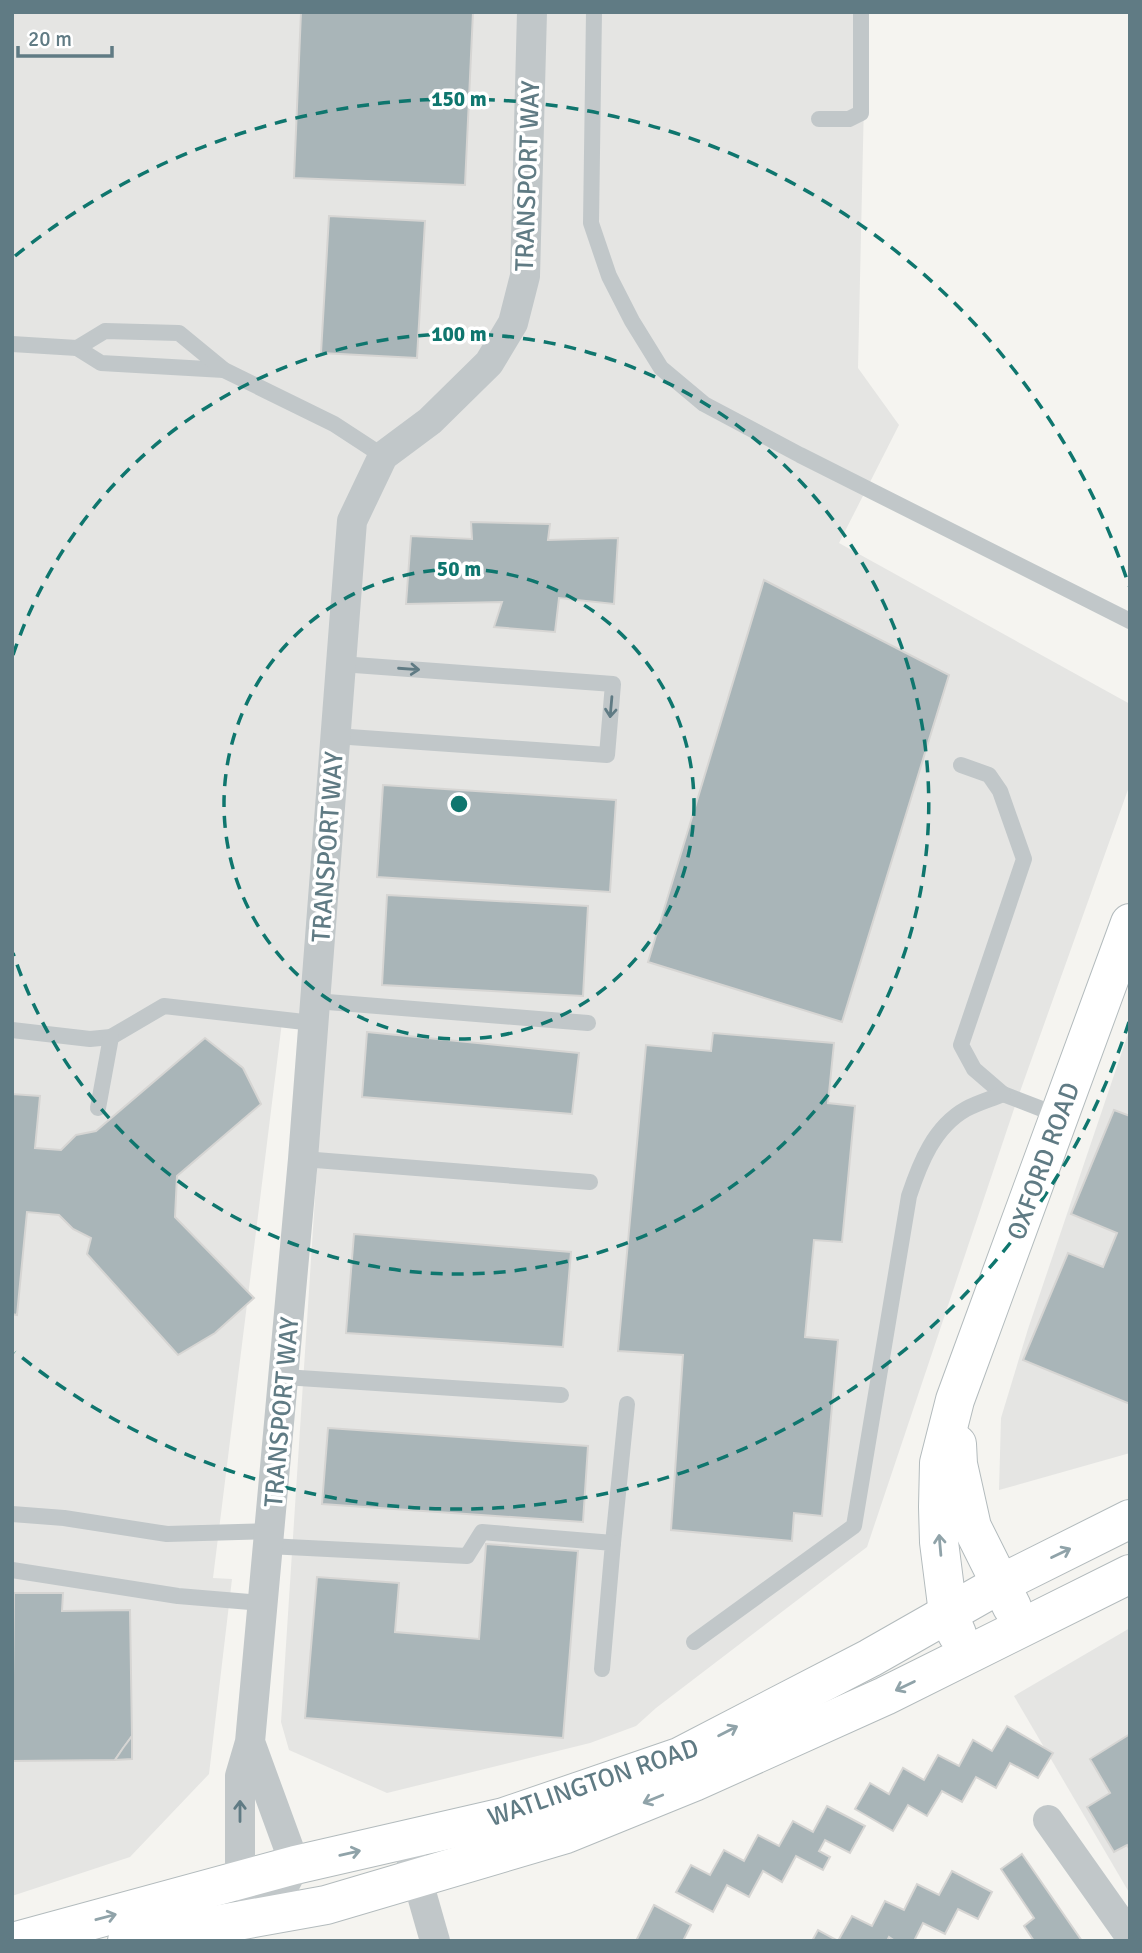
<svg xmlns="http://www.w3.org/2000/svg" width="1142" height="1953" font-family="Signika,sans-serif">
<rect width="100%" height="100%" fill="#f5f4f0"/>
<g fill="#e5e5e3">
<polygon points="12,12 866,12 858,368 899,425 839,543 1130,704 1130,784 1017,1100 867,1547 656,1708 636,1726 590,1743 387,1793 289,1750 281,1722 327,1013 283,1014 213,1578 232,1579 209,1774 130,1857 12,1896"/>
<polygon points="1130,1028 1130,1453 999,1490 1001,1418 1028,1329"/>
<polygon points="1130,1628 1130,1894 1014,1696"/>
</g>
<g fill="#a9b5b8" stroke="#d6d5d3" stroke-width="2">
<polygon points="301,12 473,12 465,185 294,178"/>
<polygon points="329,216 425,221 417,358 321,353"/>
<polygon points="471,522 550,524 548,540 618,538 614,604 559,598 555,632 494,627 502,602 406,604 411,536 472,539"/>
<polygon points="764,580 949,675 842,1022 648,962"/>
<polygon points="383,785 616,800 610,892 377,877"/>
<polygon points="387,895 588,906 583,996 382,985"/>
<polygon points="367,1032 579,1053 572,1114 362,1097"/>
<polygon points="713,1033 834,1043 828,1103 855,1106 842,1242 814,1240 805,1337 838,1340 822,1516 794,1513 792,1541 671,1530 683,1355 618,1351 646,1045 711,1051"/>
<polygon points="205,1038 243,1068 261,1104 177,1176 175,1217 254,1298 215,1333 178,1355 87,1254 91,1238 73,1229 59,1215 27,1212 17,1315 12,1314 12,1094 40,1096 35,1148 61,1150 76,1135 96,1131"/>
<polygon points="1114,1110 1130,1116 1130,1404 1023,1360 1068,1253 1103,1267 1117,1233 1071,1214"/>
<polygon points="354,1234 571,1252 563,1347 346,1333"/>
<polygon points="328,1428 588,1446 583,1522 322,1504"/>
<polygon points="486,1544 578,1551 563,1738 305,1718 317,1577 399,1583 395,1632 479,1639"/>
<polygon points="14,1593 63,1593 62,1611 130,1610 132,1736 115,1760 12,1761"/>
<polygon points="1007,1726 1053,1753 1038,1778 1010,1763 996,1788 976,1777 962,1802 942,1791 927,1816 908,1805 893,1831 855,1809 870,1783 889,1794 903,1768 924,1780 938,1755 959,1766 973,1740 992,1751"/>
<polygon points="1130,1734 1130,1850 1127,1845 1114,1852 1087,1807 1110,1793 1090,1759"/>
<polygon points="132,1736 132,1759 115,1760 123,1748"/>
<polygon points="827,1806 865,1826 850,1853 825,1840 819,1851 830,1857 823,1870 796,1856 782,1882 763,1871 749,1897 727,1885 713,1912 676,1892 691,1865 710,1875 724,1850 744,1861 758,1835 779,1846 793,1821 813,1832"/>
<polygon points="1022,1854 1082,1941 1034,1941 1024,1926 1034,1918 1001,1869"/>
<polygon points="952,1871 992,1892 978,1919 958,1909 945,1934 923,1923 914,1941 895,1941 889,1937 887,1941 812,1941 818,1930 838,1941 852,1916 872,1926 885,1901 904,1910 917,1884 939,1895"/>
<polygon points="654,1905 691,1925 683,1941 636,1941"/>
</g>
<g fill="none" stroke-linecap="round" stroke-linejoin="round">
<g stroke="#b3bbbd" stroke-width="40">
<g id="secondary">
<polyline points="957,1444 958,1464 972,1527 1012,1607"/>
<polyline points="957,1634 948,1613 939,1542 938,1507 939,1463 955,1400 1130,923"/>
<polyline points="16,1941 295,1865 504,1817 679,1757 870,1658 1000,1584 1130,1519"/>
<polyline points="127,1941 326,1905 566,1834 694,1782 885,1696 1130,1574"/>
</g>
</g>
<g stroke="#c1c7c9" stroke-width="16">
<polyline points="594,12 591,223 609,276 632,321 661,368 704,404 800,455 1130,621"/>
<polyline points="819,119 849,119 861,113 861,12"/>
<polyline points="12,344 77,348 101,363 224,370"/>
<polyline points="77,348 105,331 179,333 224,370 334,424 383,456"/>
<polyline points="335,736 607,755 613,684 341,664"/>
<polyline points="961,765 989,775 1000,791 1024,859 961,1045 974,1069 1003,1094 1060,1116"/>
<polyline points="315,1001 588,1023"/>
<polyline points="12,1030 90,1039 111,1037 164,1006 313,1023"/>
<polyline points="98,1108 111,1037"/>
<polyline points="303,1159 590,1182"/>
<polyline points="284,1377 561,1395"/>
<polyline points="12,1514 64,1518 167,1534 270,1531"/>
<polyline points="613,1543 627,1404"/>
<polyline points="268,1546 467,1556 482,1532 613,1543 602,1669"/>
<polyline points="12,1570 178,1596 263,1603"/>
<path d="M694,1642L854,1526L909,1196C920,1163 934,1127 966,1109C977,1103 991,1099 1003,1094"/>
</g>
<g stroke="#c1c7c9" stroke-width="30">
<polyline points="250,1742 295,1865 268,1916 240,1880 240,1776 250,1742 303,1159 352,521 383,456 430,421 489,363 513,323 525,276 532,12"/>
<polyline points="1048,1820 1130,1936"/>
<polyline points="411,1857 435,1941"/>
</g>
<use href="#secondary" stroke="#fff" stroke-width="38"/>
</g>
<defs><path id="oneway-shaft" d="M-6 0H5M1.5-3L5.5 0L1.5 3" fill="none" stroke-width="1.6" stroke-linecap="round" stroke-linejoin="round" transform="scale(1.75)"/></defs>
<g stroke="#607b84">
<use href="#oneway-shaft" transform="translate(409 669) rotate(4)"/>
<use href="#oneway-shaft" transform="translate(611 707) rotate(95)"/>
<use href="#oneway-shaft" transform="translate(240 1811) rotate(-90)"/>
</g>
<g stroke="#90a3a9">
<use href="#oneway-shaft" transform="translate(940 1545) rotate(-95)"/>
<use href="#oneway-shaft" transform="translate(1061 1553) rotate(-26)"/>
<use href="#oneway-shaft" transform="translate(905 1686) rotate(154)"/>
<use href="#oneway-shaft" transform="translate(728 1731) rotate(-27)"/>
<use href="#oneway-shaft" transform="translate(653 1799) rotate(158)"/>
<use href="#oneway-shaft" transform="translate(350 1853) rotate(-13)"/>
<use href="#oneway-shaft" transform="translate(106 1917) rotate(-15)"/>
</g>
<g fill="none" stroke="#0f766e" stroke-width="3.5" stroke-dasharray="12 9">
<circle cx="459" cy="804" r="235"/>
<path d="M13 655A470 470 0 1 1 13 953"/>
<path d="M1129 1022A705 705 0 0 1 15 1352M15 256A705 705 0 0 1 1129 586"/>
</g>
<g text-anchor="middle" stroke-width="7" stroke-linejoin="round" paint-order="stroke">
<g font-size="26" fill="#607b84" stroke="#fff">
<text transform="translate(527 176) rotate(-88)" y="9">TRANSPORT WAY</text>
<text transform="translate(327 847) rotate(-86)" y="9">TRANSPORT WAY</text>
<text transform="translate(1043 1161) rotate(-70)" y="9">OXFORD ROAD</text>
<text transform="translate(281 1412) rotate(-85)" y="9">TRANSPORT WAY</text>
<text transform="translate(593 1782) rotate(-19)" y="9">WATLINGTON ROAD</text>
</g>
</g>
<circle cx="459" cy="804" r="10" fill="#0f766e" stroke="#fff" stroke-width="3.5"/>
<g font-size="21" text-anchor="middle" font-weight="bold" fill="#0f766e" stroke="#fff" stroke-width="7" stroke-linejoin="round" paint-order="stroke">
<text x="459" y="106">150 m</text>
<text x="459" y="341">100 m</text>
<text x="459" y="576">50 m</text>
</g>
<rect width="1142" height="1953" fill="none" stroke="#607b84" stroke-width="28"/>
<path d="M18 46v10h94v-10" fill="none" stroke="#607b84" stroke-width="3.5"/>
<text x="28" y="46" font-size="21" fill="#607b84" stroke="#ffffff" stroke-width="5" paint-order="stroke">20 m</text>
</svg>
